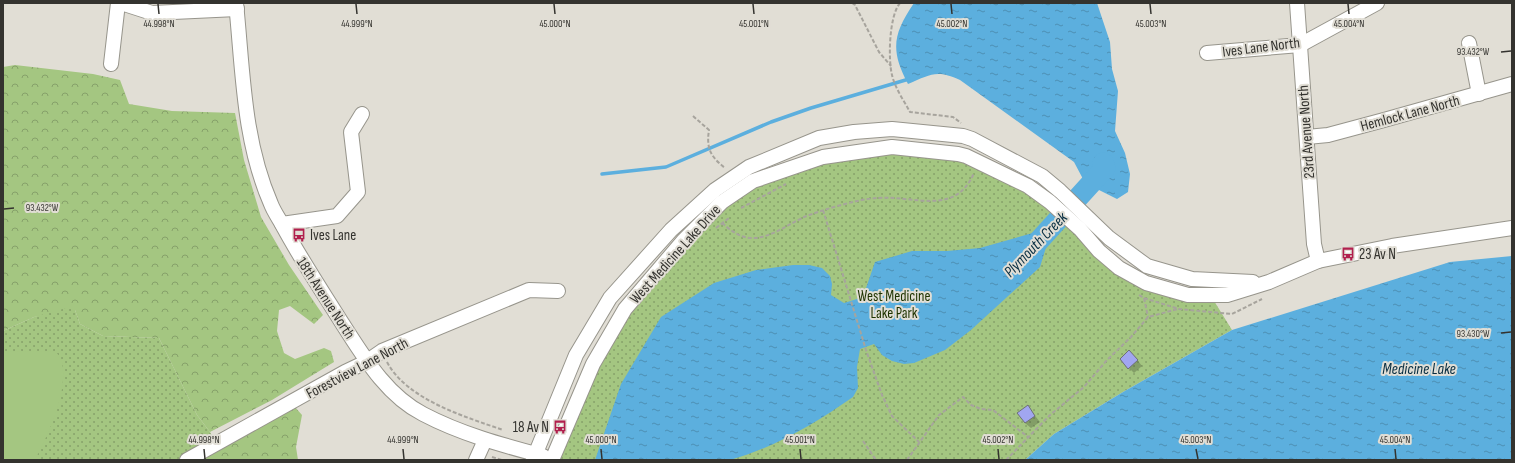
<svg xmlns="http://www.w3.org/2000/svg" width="1515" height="463" font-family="'Sofia Sans Condensed',sans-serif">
<defs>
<pattern id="forest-crowns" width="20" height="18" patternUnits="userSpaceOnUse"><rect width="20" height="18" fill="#a4c681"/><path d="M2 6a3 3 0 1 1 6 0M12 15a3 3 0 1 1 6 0" fill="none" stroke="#86a16a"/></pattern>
<pattern id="park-dots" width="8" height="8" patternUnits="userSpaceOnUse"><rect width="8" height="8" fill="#a4c681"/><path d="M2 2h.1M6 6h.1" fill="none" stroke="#86a16a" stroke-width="1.8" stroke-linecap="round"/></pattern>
<pattern id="water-ripples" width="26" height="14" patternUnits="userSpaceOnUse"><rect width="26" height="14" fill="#5cafde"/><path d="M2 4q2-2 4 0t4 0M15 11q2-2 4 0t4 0" fill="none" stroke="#4d8fb4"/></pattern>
</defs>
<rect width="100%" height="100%" fill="#e1ded5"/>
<g fill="url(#forest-crowns)">
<polygon points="15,65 93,74 120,80 129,104 172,111 235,113 244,160 261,217 289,265 323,315 314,324 290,306 279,310 277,331 284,353 295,359 324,348 331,351 334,362 272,400 210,432 197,415 159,338 103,336 80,324 75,310 34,317 3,331 3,67"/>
<polygon points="294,406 302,415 296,447 298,460 198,460"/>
</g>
<g fill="url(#park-dots)">
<polygon points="892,147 958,154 1028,186 1119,267 1211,296 1232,330 1123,392 1054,434 1025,460 552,460 625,309 722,202 753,181"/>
<polygon points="66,308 75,310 80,324 103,336 159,338 197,415 210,432 219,449 198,460 3,460 3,331 34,317"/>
</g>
<path fill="#a4c681" d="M3,351L56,352C58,355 62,358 62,362C68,394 49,432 35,460H3Z"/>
<g fill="url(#water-ripples)">
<path d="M914,3H1097L1110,42L1112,69L1118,91L1115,131L1125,153L1130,174L1128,192L1117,199L1099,190L1083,179L1074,162L960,80C936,69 930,75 908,84C890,50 893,34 914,3Z"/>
<path d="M1036,232L1048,241L1040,267L971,330L945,350L914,363L904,364L892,361L882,355L874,344L860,349L857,367L858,388L853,397C814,424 776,447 730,460H595L621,384L661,317L714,283L756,270L793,265H809L822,268L830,276L832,284L831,295L844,303L860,298L865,291L875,262L912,251H947L980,248Z"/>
<polygon points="1512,256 1512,460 1025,460 1054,434 1123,392 1232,330 1450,262"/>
</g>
<g fill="#0003">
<polygon points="1135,357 1142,366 1134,373 1129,368"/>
<polygon points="1028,407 1040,422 1031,428 1025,423"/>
</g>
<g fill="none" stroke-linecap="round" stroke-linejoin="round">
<polyline stroke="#5cafde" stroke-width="3.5" points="602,174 666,167 771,122 811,108 909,79"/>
<polyline stroke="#5cafde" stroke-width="21" points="1024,257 1105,168 1103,163"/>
</g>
<g fill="#a1a6f0" stroke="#6e6f77">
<polygon points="1129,350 1138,360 1128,369 1120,359"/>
<polygon points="1028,405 1035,416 1025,423 1017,413"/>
</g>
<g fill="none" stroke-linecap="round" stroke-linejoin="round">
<g stroke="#97958c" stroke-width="16">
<g id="minor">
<polyline points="121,3 152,13 237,9"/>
<path d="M236,3C243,71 243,140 271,204C274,212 280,220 284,228C302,261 322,291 342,323C364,357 386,395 423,414C461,434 502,445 543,456"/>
<polyline points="1297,3 1314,244 1318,261"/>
<polyline points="1469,43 1479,94"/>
<polyline points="1207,53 1300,45 1377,3"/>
<polyline points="111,64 118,3"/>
<polyline points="1307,137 1328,135 1384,120 1512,84"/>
<polyline points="282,224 337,216 358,192 351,132 362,114"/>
<polyline points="187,460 345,372 366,362 382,351 529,290 558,291"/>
<polyline points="476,460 485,440"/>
<polyline points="533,460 576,355 610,298 671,230 715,190 749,167 819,138 854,132 892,129 963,136 972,139 1042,176 1060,191 1109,238 1147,266 1192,279 1253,282"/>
<polyline points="552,460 593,364 625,309 683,241 722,202 753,181 823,157 892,147 958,154 966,156 1028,186 1050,202 1080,229 1099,251 1119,268 1146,283 1188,295 1227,295 1269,282 1318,261 1392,246 1512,228"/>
</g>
</g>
<g stroke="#a7a49d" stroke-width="2" stroke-dasharray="4 2" stroke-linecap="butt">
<polyline points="852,3 855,5 879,52 891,66"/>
<path d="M900,3C889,16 888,59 892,75C895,88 904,101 910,112L953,117L961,123"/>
<path d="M693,116L709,130C706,149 711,157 725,168"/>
<polyline points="741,208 786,184"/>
<polyline points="823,210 866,350 882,395 892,416 919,442"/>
<path d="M722,223C731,231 742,239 754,238C772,237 787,225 804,217C822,210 858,199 877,198C914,195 955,217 974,173"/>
<polyline points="716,228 729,218"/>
<polyline points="1139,295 1144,298 1148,317"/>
<polyline points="1144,298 1179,309 1232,314 1262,299"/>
<path d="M387,362C407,400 466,417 503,430"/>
<polyline points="863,441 876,460"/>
<polyline points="492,457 502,460"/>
<polyline points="907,460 939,415 963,397 971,405 981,409 993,410 1028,437"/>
<polyline points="1006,460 1050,415 1084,387 1107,360 1131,337 1148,317 1178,309"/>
</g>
<use href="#minor" stroke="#fff" stroke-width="14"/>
</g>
<path fill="none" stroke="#34332f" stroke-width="1.5" d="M158,4L159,14M356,4L357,14M554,4L555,14M753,4L754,14M951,4L952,14M1150,4L1151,14M1348,4L1349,14M1501,52L1511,51M4,209L14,208M1501,333L1511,332M204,449L205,459M403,449L404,459M601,449L602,459M800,449L801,459M998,449L999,459M1196,449L1198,459M1395,449L1396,459"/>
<defs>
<g id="bus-bare" transform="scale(1.08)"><path d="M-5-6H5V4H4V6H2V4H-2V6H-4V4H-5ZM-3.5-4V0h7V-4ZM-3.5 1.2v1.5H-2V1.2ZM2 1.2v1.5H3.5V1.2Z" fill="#b1204e" stroke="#e1ded5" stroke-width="2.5" paint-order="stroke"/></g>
</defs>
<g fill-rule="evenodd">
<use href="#bus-bare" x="299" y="235"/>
<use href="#bus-bare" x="1348" y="254"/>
<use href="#bus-bare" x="560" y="427"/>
</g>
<g text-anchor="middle" stroke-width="4" stroke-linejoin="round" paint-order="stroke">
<g font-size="15" fill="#34332f" stroke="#e1ded5">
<text transform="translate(1261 47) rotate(-7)" y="5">Ives Lane North</text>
<text transform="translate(1410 113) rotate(-15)" y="5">Hemlock Lane North</text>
<text transform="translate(1306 132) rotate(-94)" y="5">23rd Avenue North</text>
<text transform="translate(675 254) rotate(-48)" y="5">West Medicine Lake Drive</text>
<text transform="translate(326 298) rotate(57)" y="5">18th Avenue North</text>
<text transform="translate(357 368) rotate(-28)" y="5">Forestview Lane North</text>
</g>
<g font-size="15" fill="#34332f" stroke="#e1ded5" text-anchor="start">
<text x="310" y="240">Ives Lane</text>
<text x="1359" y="259">23 Av N</text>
<text x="549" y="432" text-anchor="end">18 Av N</text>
</g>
<g font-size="15" fill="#1e3300" stroke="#e1ded5">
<text x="894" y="301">West Medicine<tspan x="894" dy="17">Lake Park</tspan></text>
</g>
<g font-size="16" font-style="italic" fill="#072d41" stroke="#e1ded5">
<text transform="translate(1035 244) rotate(-46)" y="6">Plymouth Creek</text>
<text x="1419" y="374">Medicine Lake</text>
</g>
</g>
<g font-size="10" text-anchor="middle" fill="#34332f" stroke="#e1ded5" stroke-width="4" stroke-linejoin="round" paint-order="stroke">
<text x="159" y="27">44.998°N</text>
<text x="357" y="27">44.999°N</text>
<text x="555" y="27">45.000°N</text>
<text x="754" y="27">45.001°N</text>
<text x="952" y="27">45.002°N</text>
<text x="1151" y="27">45.003°N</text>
<text x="1349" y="27">45.004°N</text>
<text x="1473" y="55">93.432°W</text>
<text x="42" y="211">93.432°W</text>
<text x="1473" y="337">93.430°W</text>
<text x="204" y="443">44.998°N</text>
<text x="403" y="443">44.999°N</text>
<text x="601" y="443">45.000°N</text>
<text x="800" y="443">45.001°N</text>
<text x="998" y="443">45.002°N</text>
<text x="1196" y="443">45.003°N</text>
<text x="1395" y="443">45.004°N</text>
</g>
<rect width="1515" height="463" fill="none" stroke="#34332f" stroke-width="8"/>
</svg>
